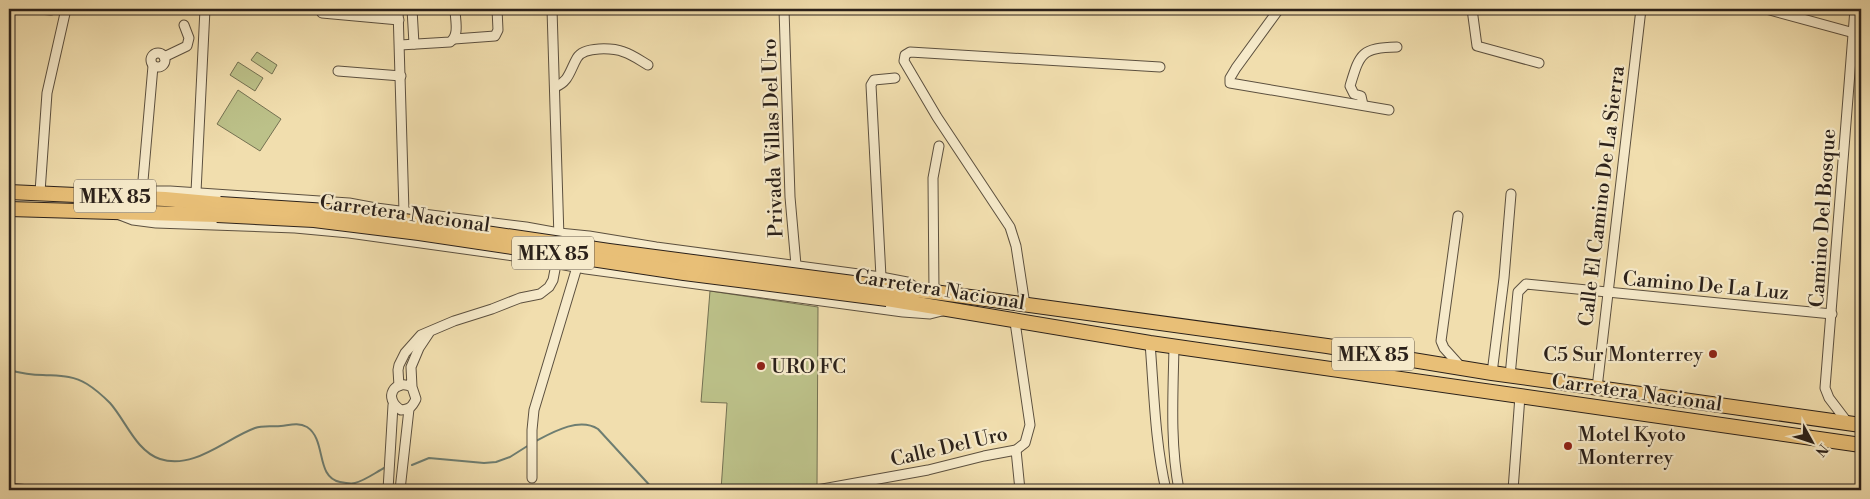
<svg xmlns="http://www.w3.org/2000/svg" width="1870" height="499" font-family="'Libre Bodoni',serif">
<rect width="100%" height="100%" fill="#f1deae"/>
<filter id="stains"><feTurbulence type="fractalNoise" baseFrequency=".004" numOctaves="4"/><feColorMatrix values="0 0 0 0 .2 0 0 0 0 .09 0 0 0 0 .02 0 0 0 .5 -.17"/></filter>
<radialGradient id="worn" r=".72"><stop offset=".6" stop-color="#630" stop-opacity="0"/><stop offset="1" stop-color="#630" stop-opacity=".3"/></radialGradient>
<g fill="#bcc189" stroke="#747152">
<polygon points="257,52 277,65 272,74 251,60"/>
<polygon points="238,62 263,78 255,91 230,75"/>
<polygon points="238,90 281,119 260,151 217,124"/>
<polygon points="710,291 818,307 817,485 779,490 721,490 727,403 701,402"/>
</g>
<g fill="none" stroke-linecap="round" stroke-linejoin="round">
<g stroke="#6e7e72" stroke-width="2">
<path d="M9,370C20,373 31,375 43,375C59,376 72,375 87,384C95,389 103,396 110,403C126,421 136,451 160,459C194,470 225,439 255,428C263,425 273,427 281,426C290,425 298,422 307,427C327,440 315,477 340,482C345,483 351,484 355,483C366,480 376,472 386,467"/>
<path d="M536,441C553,432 579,417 598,429L654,490"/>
<polyline points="412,465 429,458 484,463 496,462 510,457 529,445"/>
</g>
<g stroke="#5c503f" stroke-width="11">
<g id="minor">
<polyline points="39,9 51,10"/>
<polyline points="398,9 404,212"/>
<polyline points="412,9 414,44"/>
<polyline points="552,9 559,238"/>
<polyline points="784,9 790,197 796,265"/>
<polyline points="1279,9 1236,68 1230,78 1230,83 1389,110"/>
<polyline points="1472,9 1477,46 1539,63"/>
<polyline points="1766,9 1854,33"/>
<polyline points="322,13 399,20"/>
<polyline points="454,39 495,36 498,30 497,9"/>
<path d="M400,45L450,42C460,35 455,20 455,9"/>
<circle cx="158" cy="60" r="7"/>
<polyline points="164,57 187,46 189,38 184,25"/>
<polyline points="338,71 401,76"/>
<path d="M555,87C569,82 570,70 577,58C584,46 613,48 624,52C633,55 641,61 648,65"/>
<path d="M1363,105L1361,96L1354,94L1350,86C1360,53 1361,48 1397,47"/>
<polyline points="40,192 47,93 66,9"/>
<polyline points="142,192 153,66"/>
<polyline points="196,192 205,9"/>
<polyline points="137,194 151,191 170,191 349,203 376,208 526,227 559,233 589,236 656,247 881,277 907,282 918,289"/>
<polyline points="120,215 133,220 156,223 295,228 349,233 521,257 586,269 903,312 930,314 942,311"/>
<polyline points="1458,216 1441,341 1444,348 1462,368"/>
<polyline points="881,277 871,85 874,80 895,78"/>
<polyline points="934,292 933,178 939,146"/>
<polyline points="1025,305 1016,246 1010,227 937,117 904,61 905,55 910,52 1160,67"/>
<path d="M1150,343C1154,392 1155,443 1166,490"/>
<path d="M1174,347C1173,394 1170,443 1179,490"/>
<polyline points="1492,373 1504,278 1511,194"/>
<polyline points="1510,376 1518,292 1526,284 1832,314"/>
<polyline points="399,386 398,370 399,365 405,353 421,335 454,321 492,309 520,298 540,294 549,287 553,280 557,259"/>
<path d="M412,387C395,378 382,398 401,410C410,409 412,407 416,399L412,387L411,367L419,348L429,333"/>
<polyline points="1597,388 1641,9"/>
<polyline points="1848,423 1829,398 1825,388 1855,9"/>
<polyline points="1016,450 1020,490"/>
<polyline points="532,478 532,430 534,410 577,267"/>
<polyline points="9,488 29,490"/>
<polyline points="388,490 393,405"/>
<polyline points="400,490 409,409"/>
<polyline points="817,490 928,470 984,456 1016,450 1025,443 1030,425 1015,322"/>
<polyline points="1513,490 1520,396"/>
</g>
</g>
<g stroke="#2b211a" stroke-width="16">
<g id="highway">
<polyline points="9,192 165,199 220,204"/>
<polyline points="9,209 217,215"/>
<polyline points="884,287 934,292 1327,346 1492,373 1861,425"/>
<polyline points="887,299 1150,343 1861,445"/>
</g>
</g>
<use href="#minor" stroke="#f6eaca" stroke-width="9"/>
<use href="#highway" stroke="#e8bf77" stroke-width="14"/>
<g stroke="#2b211a" stroke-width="16" stroke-linecap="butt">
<g id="highway-bridge">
<polyline points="220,204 343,212 609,251 884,287"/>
<polyline points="217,215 314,220 419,233 684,273 887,299"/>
</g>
</g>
<use href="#highway-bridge" stroke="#e8bf77" stroke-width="14"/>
</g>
<g fill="#8f2418" stroke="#f6eaca" stroke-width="2">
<circle cx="1713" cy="354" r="5"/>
<circle cx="761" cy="366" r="5"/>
<circle cx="1568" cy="446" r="5"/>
</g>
<g text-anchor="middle" stroke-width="4.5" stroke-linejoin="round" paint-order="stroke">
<g fill="#f6eaca" stroke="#685d4f" stroke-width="1">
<rect x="74" y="179.5" width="82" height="33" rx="4"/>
<rect x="512" y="236.5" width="82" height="33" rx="4"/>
<rect x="1332" y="337.5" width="82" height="33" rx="4"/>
</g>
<g font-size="19" font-weight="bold" fill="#2b211a">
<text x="115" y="203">MEX 85</text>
<text x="553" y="260">MEX 85</text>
<text x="1373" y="361">MEX 85</text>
</g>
<g font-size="20" fill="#2b211a" stroke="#f6eaca">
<text transform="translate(772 138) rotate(-92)" y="7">Privada Villas Del Uro</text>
<text transform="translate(1601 196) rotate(-83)" y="7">Calle El Camino De La Sierra</text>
<text transform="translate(405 213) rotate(8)" y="7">Carretera Nacional</text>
<text transform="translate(1822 218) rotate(-86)" y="7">Camino Del Bosque</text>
<text transform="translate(1706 285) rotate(5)" y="7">Camino De La Luz</text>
<text transform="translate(940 289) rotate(9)" y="7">Carretera Nacional</text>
<text transform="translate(1637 392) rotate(8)" y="7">Carretera Nacional</text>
<text transform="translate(949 446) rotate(-13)" y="7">Calle Del Uro</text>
</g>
<g font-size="20" fill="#2b211a" stroke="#f6eaca" text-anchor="start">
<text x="1703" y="361" text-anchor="end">C5 Sur Monterrey</text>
<text x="771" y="373">URO FC</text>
<text x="1578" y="441">Motel Kyoto<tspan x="1578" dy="23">Monterrey</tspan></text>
</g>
</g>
<rect width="1870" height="499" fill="none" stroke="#f1deae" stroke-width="30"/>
<rect x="10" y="10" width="1850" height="479" fill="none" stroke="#2b211a" stroke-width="2.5"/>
<rect x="15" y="15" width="1840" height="469" fill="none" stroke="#2b211a"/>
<g transform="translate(1812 442) rotate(130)" stroke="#f6eaca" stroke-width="4" paint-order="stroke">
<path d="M0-4L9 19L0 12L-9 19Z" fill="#2b211a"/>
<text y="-8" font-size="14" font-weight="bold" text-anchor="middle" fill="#2b211a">N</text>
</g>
<rect width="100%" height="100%" filter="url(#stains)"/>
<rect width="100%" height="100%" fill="url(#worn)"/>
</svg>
